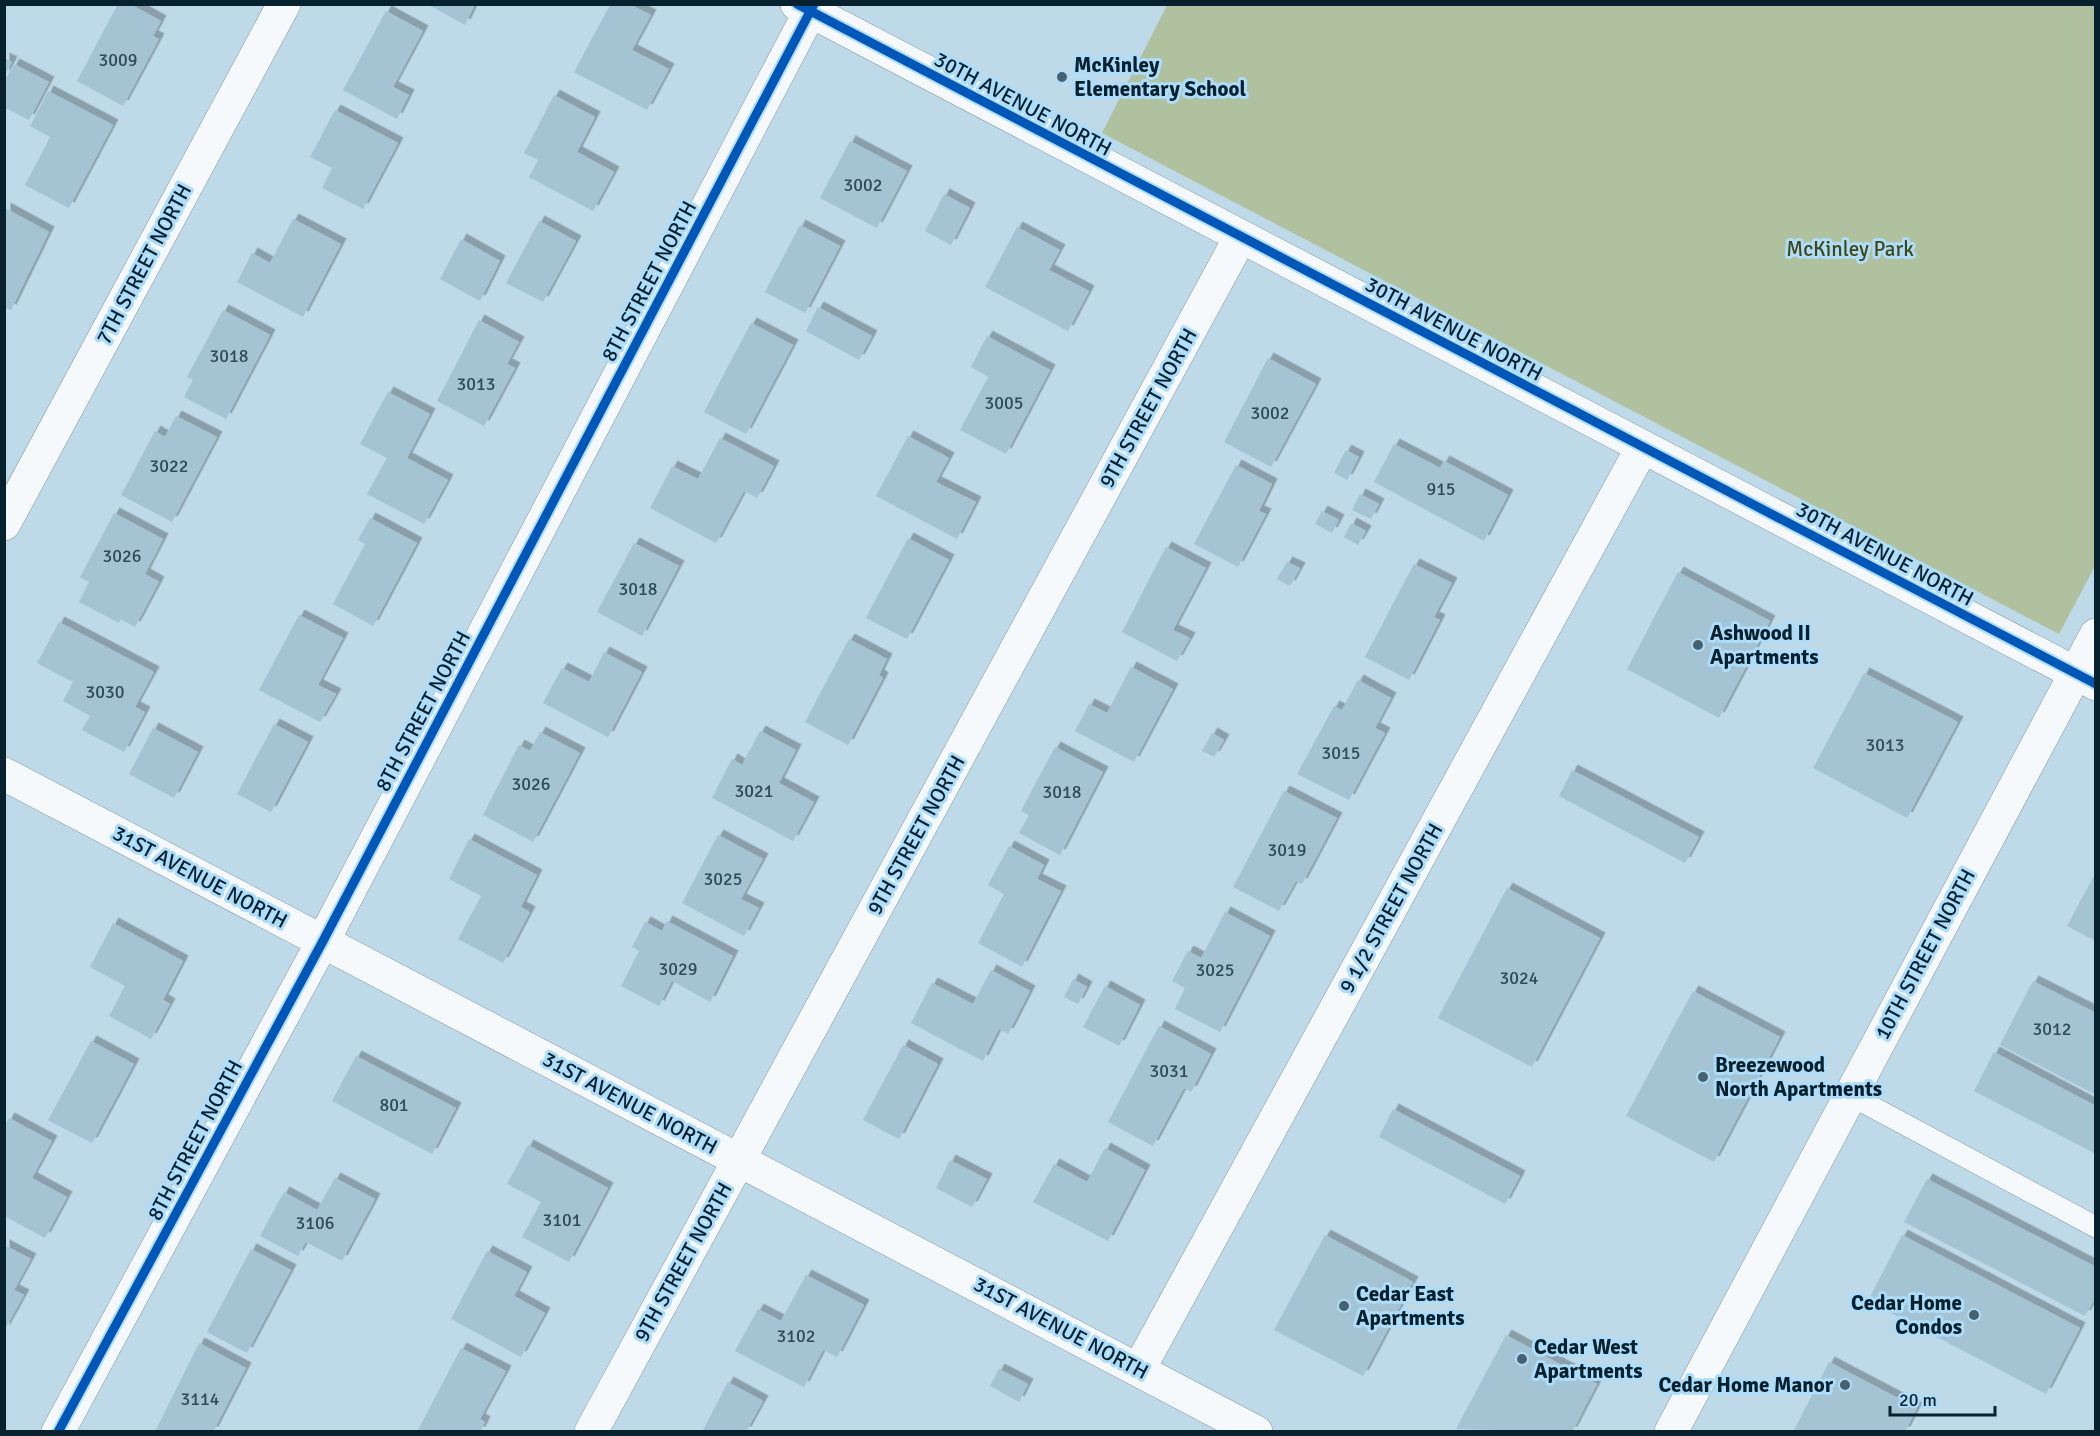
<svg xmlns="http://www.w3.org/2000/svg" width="2100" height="1436" font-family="Signika,sans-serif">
<defs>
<filter id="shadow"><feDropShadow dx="5.5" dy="-5.5" stdDeviation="0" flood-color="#0004"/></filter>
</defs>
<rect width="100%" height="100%" fill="#bed9e8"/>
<polygon fill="#b0c1a0" points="1167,5 2095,5 2095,566 2059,634 1102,133"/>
<g fill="#a4c3d3" filter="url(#shadow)">
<polygon points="118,4 130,4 161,21 153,36 159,39 123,106 77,81"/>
<polygon points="427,4 475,4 465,25"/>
<polygon points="610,5 631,5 651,15 632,50 669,69 647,110 574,72"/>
<polygon points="386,11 423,31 393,87 409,95 397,119 343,90"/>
<polygon points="4,58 12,62 4,77"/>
<polygon points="14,64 49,82 29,120 4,107 4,82"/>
<polygon points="48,91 113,125 69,208 25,185 50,137 30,126"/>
<polygon points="554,95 595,117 577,152 614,172 593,211 529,177 538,160 524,153"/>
<polygon points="335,110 398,143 363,209 322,188 332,168 310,157"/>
<polygon points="850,141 907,171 877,228 820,198"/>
<polygon points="944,194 970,208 951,245 925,231"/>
<polygon points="5,208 49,232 11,310 4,307"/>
<polygon points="293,219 341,244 303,317 237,282 252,253 270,263"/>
<polygon points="539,221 576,241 543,302 506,283"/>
<polygon points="800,225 840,246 805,313 765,292"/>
<polygon points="1017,227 1060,250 1049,270 1089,291 1068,331 985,287"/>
<polygon points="461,239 500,261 480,301 440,279"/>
<polygon points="818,307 872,336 859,360 806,331"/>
<polygon points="223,310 270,335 226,419 184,397 193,380 187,377"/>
<polygon points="479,320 519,342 507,364 515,368 484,426 437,401"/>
<polygon points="751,323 793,345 746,434 704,412"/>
<polygon points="987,336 1050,370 1006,454 960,430 988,377 971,367"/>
<polygon points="1268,358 1316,384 1271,467 1224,442"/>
<polygon points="388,392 430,414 407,458 448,480 424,524 367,494 387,458 360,444"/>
<polygon points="176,416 217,437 172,522 121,495 155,431 165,437"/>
<polygon points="908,436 949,458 936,482 976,502 957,539 876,496"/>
<polygon points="720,438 774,466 757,498 744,491 716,543 650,508 672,466 698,479"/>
<polygon points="1394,444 1440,468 1444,461 1508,495 1484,541 1374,482"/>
<polygon points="1346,450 1359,457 1347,480 1334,473"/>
<polygon points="1236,465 1272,484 1259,511 1266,514 1238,567 1194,544"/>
<polygon points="1360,494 1379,504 1371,519 1352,510"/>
<polygon points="1322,511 1339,520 1332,533 1315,524"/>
<polygon points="114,513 163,539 145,574 159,582 135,627 120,619 119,623 79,602 89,582 80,577"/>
<polygon points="370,518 417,543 373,626 333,604 365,544 358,540"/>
<polygon points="1351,523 1366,531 1358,545 1344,537"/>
<polygon points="908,538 949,560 907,639 866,618"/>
<polygon points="634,543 679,566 642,636 597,612"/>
<polygon points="1166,547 1206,568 1173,630 1190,638 1177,661 1122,632"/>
<polygon points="1287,562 1300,568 1290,586 1277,579"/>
<polygon points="1414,564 1452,583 1434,617 1440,620 1409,680 1365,657"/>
<polygon points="1678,572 1770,621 1719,718 1627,669"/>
<polygon points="299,615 343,638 318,685 336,694 320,722 259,690"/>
<polygon points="59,622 154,672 135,707 145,712 124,752 82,730 90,716 63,701 73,682 37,663"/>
<polygon points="849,639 887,659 879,675 883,678 848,745 805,722"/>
<polygon points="604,652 642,672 608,737 543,703 562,668 589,682"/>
<polygon points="1131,667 1173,689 1134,762 1075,731 1089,704 1107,713"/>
<polygon points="1864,673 1958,722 1907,818 1813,768"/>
<polygon points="1358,680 1391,698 1375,728 1385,733 1349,800 1297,774 1334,706 1342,710"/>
<polygon points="274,724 308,742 271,812 237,794"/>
<polygon points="153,728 198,752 174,798 129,774"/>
<polygon points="760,731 796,750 779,783 814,802 793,841 712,798 732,759 742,765"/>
<polygon points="540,732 580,753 533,842 483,815 519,745 530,751"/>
<polygon points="1212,733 1224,740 1214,757 1202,751"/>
<polygon points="1055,747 1103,772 1060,855 1019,833 1029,815 1021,811"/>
<polygon points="1572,770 1699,837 1685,863 1559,796"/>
<polygon points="1284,791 1337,818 1302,884 1296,881 1279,911 1233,887"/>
<polygon points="718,835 763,859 741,899 759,908 744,936 682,903"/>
<polygon points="469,839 537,875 521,907 530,912 503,963 458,939 481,896 449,879"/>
<polygon points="1009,846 1044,865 1037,879 1061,891 1022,967 978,943 1004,894 988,885"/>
<polygon points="2096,872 2096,941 2067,926"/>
<polygon points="1507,888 1600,938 1532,1067 1438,1018"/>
<polygon points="1225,912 1270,936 1220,1032 1175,1009 1185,988 1172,981 1188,951 1201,958"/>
<polygon points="667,921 733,956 710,1002 672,981 659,1006 621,986 639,951 632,947 645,922 662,931"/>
<polygon points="113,923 183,961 163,1000 170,1004 151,1039 109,1016 125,986 90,967"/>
<polygon points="991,970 1030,991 1008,1034 999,1029 983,1061 911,1023 932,983 973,1004"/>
<polygon points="1073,979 1087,987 1078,1004 1064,997"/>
<polygon points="2033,981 2096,1013 2096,1095 2000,1045"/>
<polygon points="1105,986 1140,1005 1119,1046 1083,1027"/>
<polygon points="1693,991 1780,1037 1714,1162 1626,1116"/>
<polygon points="1159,1026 1211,1054 1191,1092 1184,1088 1153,1146 1108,1122"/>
<polygon points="91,1041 134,1064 92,1143 48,1120"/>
<polygon points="903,1045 938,1064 899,1139 863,1120"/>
<polygon points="1994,1052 2096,1106 2096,1154 1974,1091"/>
<polygon points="356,1056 456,1108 432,1154 332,1101"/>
<polygon points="1393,1109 1520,1176 1505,1204 1379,1137"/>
<polygon points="9,1118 52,1141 32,1178 67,1197 45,1238 4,1216 4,1127"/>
<polygon points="528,1145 608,1188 569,1262 522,1237 541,1202 507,1184"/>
<polygon points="1105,1148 1145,1170 1108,1241 1033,1202 1054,1164 1087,1182"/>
<polygon points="950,1160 987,1179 972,1207 936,1188"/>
<polygon points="335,1178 375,1199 342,1261 306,1242 298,1256 260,1236 284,1192 317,1210"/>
<polygon points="1927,1179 2096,1267 2096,1297 2085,1316 1904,1222"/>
<polygon points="1325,1235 1413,1282 1363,1376 1274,1330"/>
<polygon points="1902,1235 2080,1328 2046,1394 1868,1301"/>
<polygon points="4,1245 31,1259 14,1290 24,1295 4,1331"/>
<polygon points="251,1249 291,1270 247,1353 207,1332"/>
<polygon points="487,1251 527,1272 514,1296 545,1313 521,1357 451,1319"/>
<polygon points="806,1275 864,1305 837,1357 823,1350 804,1387 735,1351 758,1309 781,1321"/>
<polygon points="1506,1335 1597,1384 1572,1432 1456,1429"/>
<polygon points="199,1343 246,1368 213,1432 155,1432"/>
<polygon points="461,1348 506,1371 480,1419 485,1422 480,1432 421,1432 418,1430"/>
<polygon points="1829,1362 1917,1408 1905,1432 1793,1432"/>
<polygon points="999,1369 1028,1384 1019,1402 990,1386"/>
<polygon points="728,1382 763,1401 746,1432 702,1432"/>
</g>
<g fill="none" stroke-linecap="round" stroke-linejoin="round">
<g stroke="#839aa7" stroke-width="22">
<polyline id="lane" points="1850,1095 2096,1227"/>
</g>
<g stroke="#839aa7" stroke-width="34">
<g id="street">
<polyline points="797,4 2096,684"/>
<polyline points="4,524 284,4"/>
<polyline points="4,774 1256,1432"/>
<polyline points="1139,1369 1642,448"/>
<polyline points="58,1432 323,941 814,4"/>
<polyline points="591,1432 1240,238"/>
<polyline points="1671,1432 2096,635"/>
</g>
</g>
<use href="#lane" stroke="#f5f9fc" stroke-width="21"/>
<use href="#street" stroke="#f5f9fc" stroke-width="33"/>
<g stroke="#adddfa" stroke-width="13">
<g id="cycleway">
<polyline points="797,4 2096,684"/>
<polyline points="58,1432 323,941 814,4"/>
</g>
</g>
<use href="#cycleway" stroke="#0057b8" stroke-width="9"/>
</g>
<g fill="#47616f" stroke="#adddfa" stroke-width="2">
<circle cx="1062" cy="77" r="6"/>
<circle cx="1698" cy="645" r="6"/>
<circle cx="1703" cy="1077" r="6"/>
<circle cx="1344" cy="1306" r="6"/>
<circle cx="1974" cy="1315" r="6"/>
<circle cx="1522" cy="1359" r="6"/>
<circle cx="1845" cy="1385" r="6"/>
</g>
<g text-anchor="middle" stroke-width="6" stroke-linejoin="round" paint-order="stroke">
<g font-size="18" fill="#2f4a58">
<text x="118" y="66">3009</text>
<text x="863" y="191">3002</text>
<text x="229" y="362">3018</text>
<text x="476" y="390">3013</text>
<text x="1004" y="409">3005</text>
<text x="1270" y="419">3002</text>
<text x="169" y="472">3022</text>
<text x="1441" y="495">915</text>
<text x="122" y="562">3026</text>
<text x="638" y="595">3018</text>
<text x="105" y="698">3030</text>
<text x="1885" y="751">3013</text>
<text x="1341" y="759">3015</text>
<text x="531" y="790">3026</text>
<text x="754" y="797">3021</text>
<text x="1062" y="798">3018</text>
<text x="1287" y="856">3019</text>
<text x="723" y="885">3025</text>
<text x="678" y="975">3029</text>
<text x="1215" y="976">3025</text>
<text x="1519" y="984">3024</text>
<text x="2052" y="1035">3012</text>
<text x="1169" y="1077">3031</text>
<text x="394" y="1111">801</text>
<text x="562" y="1226">3101</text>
<text x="315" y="1229">3106</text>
<text x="796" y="1342">3102</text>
<text x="200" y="1405">3114</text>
</g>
<g font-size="21" font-weight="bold" fill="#07212e" stroke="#adddfa" text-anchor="start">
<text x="1074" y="72">McKinley<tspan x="1074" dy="24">Elementary School</tspan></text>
<text x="1710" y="640">Ashwood II<tspan x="1710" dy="24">Apartments</tspan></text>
<text x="1715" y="1072">Breezewood<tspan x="1715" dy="24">North Apartments</tspan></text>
<text x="1356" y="1301">Cedar East<tspan x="1356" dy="24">Apartments</tspan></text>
<text x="1962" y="1310" text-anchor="end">Cedar Home<tspan x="1962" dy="24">Condos</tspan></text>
<text x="1534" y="1354">Cedar West<tspan x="1534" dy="24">Apartments</tspan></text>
<text x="1833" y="1392" text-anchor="end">Cedar Home Manor</text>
</g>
<g font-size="21" fill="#07212e" stroke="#adddfa">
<text transform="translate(1023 104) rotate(28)" y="7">30TH AVENUE NORTH</text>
<text transform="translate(144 264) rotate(-62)" y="7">7TH STREET NORTH</text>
<text transform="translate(649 281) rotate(-62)" y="7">8TH STREET NORTH</text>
<text transform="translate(1454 329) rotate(28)" y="7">30TH AVENUE NORTH</text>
<text transform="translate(1148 408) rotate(-61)" y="7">9TH STREET NORTH</text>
<text transform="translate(1885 554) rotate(28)" y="7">30TH AVENUE NORTH</text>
<text transform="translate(423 711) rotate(-62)" y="7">8TH STREET NORTH</text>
<text transform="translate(916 835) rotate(-61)" y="7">9TH STREET NORTH</text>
<text transform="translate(200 877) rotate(28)" y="7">31ST AVENUE NORTH</text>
<text transform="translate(1391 908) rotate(-61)" y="7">9 1/2 STREET NORTH</text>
<text transform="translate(1925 954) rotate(-62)" y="7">10TH STREET NORTH</text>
<text transform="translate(630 1103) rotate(28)" y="7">31ST AVENUE NORTH</text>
<text transform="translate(195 1140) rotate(-62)" y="7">8TH STREET NORTH</text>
<text transform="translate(683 1262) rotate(-61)" y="7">9TH STREET NORTH</text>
<text transform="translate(1061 1328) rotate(28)" y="7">31ST AVENUE NORTH</text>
</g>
<g font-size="21" fill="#414615" stroke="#adddfa">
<text x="1850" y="256">McKinley Park</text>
</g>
</g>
<rect width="2100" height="1436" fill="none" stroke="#07212e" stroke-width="12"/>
<path d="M1890 1406v9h105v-9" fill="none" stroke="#07212e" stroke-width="3"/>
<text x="1899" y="1406" font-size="18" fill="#07212e" stroke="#adddfa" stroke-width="4.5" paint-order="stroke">20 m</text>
</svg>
